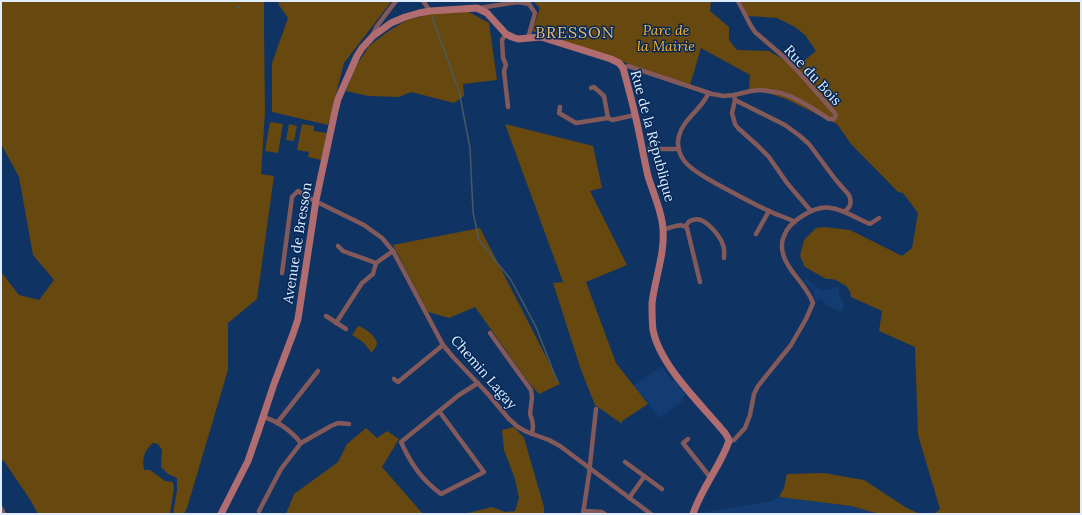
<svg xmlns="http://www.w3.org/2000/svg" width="1082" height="515" font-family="Lora,serif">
<rect width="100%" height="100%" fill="#0f3363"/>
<g fill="#133c73">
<polygon points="807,279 818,288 824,290 831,290 838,286 839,287 839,297 845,304 841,312 824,304 825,301 821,299 819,299 817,303 812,288 803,281"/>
<polygon points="662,366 672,381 675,380 686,394 682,398 684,400 660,418 633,386"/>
<polygon points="779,497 851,506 879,514 698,514 698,513 772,501"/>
</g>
<g fill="#67480e">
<path d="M1,1H264V28L265,112L261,174L274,176L257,299L228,323V370L187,508L184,514H173L177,490V478L168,474L161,467L162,450L158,444L153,443C144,451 142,458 144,470H150L165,481L173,482L174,488L170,514H38L31,501L4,461L1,460V272L19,295L39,300L54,280L33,255L19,177L1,144Z"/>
<polygon points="278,1 390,1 391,2 344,63 328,125 272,112 272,63 288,18 279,5"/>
<polygon points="533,1 711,1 710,11 729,27 729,40 737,50 769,51 796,67 816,51 805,35 795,27 777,18 748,16 741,1 1081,1 1081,514 934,514 940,509 918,435 915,347 879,331 882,311 851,297 850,291 846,286 836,280 831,279 826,279 805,267 800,256 804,240 816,228 824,227 850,230 902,256 912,248 918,213 903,193 898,192 851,144 837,124 786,99 768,93 749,90 750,75 701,48 690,85 532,31 540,8"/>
<polygon points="465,10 489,23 497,80 463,84 464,96 454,103 411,92 399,97 368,96 346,91 356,66 369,46 387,32 407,20 438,12"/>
<polygon points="270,122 283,124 278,153 265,151"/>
<polygon points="289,124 297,126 294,141 286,140"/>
<polygon points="302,124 314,126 314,131 327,133 321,160 308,157 309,152 297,150"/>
<polygon points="505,124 593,146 602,188 590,191 627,265 586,282 616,363 648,404 622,421 622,424 595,405 581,370 553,283 563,282"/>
<polygon points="480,228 560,384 539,394 529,383 475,307 449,318 428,312 393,245"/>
<path d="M358,326C364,327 377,337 377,344C376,347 373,350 372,353L363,342L352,335Z"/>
<polygon points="514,427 524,438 544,507 544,514 464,514 492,507 505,512 515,511 519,498 515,479 504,450 502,430"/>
<polygon points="366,428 377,438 387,431 399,439 382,467 423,514 286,514 294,494 338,462 347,444"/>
<polygon points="824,473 864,480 905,507 920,514 879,514 851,506 779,497 784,488 787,474"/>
</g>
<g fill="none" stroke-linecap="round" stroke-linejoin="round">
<g stroke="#495a60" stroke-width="1.5">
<polyline points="236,7 240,8"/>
<polyline points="432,17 459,91 470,148 473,212 479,240 511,280 536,327 557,381"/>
</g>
<g stroke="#84595a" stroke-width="4.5">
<polyline points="423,1 430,11"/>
<polyline points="479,8 518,2 529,4"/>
<polyline points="373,34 377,26 396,1"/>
<polyline points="506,34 502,40 503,58 506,65 504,71 508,107"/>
<polyline points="528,38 535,13 529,4 529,1"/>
<polyline points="623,68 628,66 712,94 724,96 734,95 751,91 761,90 781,93 792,97 807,105 829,119 834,119 836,115 833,111 804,78 784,57 755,32 751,26 738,1"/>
<polyline points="591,88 594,87 604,96 608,118"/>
<path d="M708,94C701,110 683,119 679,136C676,146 680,157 687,164C695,172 706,178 715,183C732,192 749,202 767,210C776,215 786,217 795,222"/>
<path d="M734,95L735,100L785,125L800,136L809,144L835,179L849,195C852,202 851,207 845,211"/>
<polyline points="735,100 732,113 735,124 738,128 758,146 769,157 787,183 811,211"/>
<polyline points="560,107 559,113 576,123 608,118 612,120 635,115"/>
<polyline points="649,149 679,149"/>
<path d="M686,226C688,222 689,221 693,220C704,215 720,236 723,245C725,249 724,253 724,258"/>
<path d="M663,229C672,229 680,221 687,228L700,282"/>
<polyline points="756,234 769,211"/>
<polyline points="338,246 343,251 376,263"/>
<polyline points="282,273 292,197 298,191 313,200 364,225 382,238 393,251 443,345 453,357 488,394 509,419 518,427 527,432 549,440 560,446 651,514"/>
<polyline points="326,316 346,329"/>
<polyline points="336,323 362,283 373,274 376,263 393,251"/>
<polyline points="490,333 505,354 531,390 532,397 530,414 532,420 533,426 532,434"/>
<polyline points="394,379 398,382 443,345"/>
<path d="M439,411L484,472L441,494C421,479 411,464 401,442L459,395L478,383"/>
<path d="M263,417C278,421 291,431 301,443L331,426L338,423L349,424"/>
<polyline points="277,423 318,371"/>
<polyline points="688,439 683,443 710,477"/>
<path d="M729,441L734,440L745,428L750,415L754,394L758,386L791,345L806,319L813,303C807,285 790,274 784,257C782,251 781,242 784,236C789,221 815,205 831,208C845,210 857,219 870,224L879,218"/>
<polyline points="625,462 662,489"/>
<polyline points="629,498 644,477"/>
<polyline points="1,508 4,514"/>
<polyline points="259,511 281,469 301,443"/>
<polyline points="584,511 602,512 605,514"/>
<polyline points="583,514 589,474 596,409"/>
</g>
<path stroke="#b06c6f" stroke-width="7" d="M221,514L248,461L258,432L274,384L293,334L298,319L316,200L335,111L338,99L357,56L362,48L373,36L391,23L405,17L419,13L430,11L477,8L487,13L506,34L512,37L518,39L541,37L611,59L619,63L623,68C628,86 633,105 637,123C641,141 644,159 648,176C653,193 662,211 663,229C665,254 655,278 652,303C652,312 652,321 653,330C660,366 702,405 725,433L728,438L729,441C720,467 702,487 693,514"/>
</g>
<g text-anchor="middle" stroke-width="3" stroke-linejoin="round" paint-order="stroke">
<g font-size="14" font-style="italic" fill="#feb632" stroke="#042857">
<text x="666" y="35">Parc de<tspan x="666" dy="16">la Mairie</tspan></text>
</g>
<g font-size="14" fill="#e0ecff" stroke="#042857">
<text transform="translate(813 75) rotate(47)" y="5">Rue du Bois</text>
<text transform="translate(653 136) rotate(75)" y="5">Rue de la République</text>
<text transform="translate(297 243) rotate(-81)" y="5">Avenue de Bresson</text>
<text transform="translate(484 372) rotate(49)" y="5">Chemin Lagay</text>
</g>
<g font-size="16" letter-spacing="1" fill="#e8bb78" stroke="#042857">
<text x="575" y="38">BRESSON</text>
</g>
</g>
<rect width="1082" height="515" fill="none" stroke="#e0ecff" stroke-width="4"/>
</svg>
